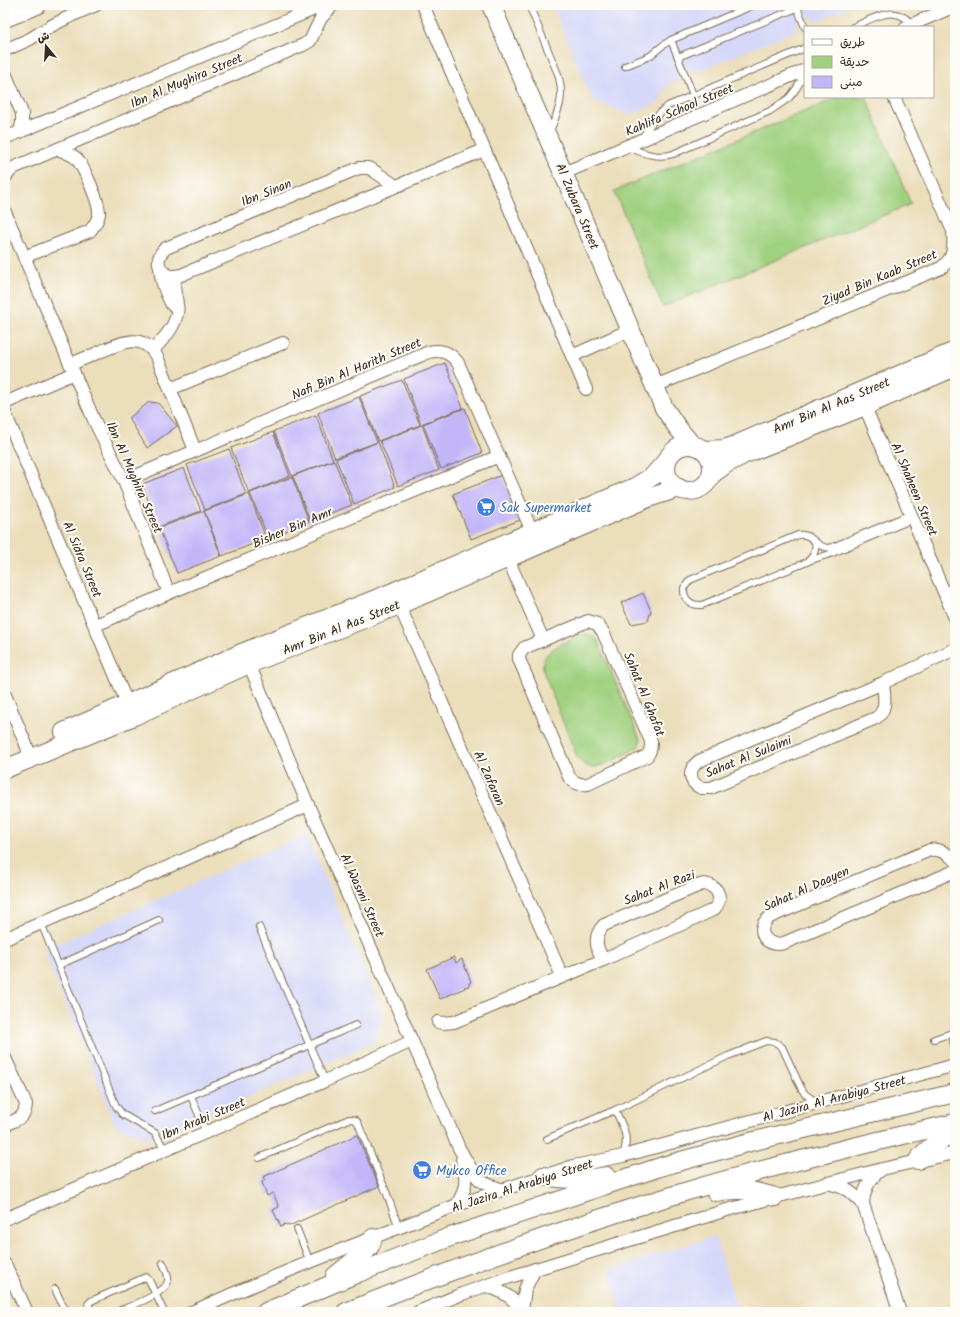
<svg xmlns="http://www.w3.org/2000/svg" width="960" height="1317" font-family="Kalam,'Playpen Sans Arabic',sans-serif">
<rect width="100%" height="100%" fill="#fdfcf7"/>
<filter id="ink" filterUnits="userSpaceOnUse"><feTurbulence type="fractalNoise" baseFrequency=".025" numOctaves="2"/><feDisplacementMap in="SourceGraphic" scale="8" xChannelSelector="R" yChannelSelector="G"/><feConvolveMatrix kernelMatrix="1 2 1 2 8 2 1 2 1" color-interpolation-filters="sRGB"/></filter>
<filter id="wash" filterUnits="userSpaceOnUse"><feTurbulence type="fractalNoise" baseFrequency=".012" numOctaves="4" result="noise"/><feDisplacementMap in="SourceGraphic" scale="16" xChannelSelector="R" yChannelSelector="G"/><feGaussianBlur stdDeviation="0.9" result="paint"/><feColorMatrix in="noise" values="0 0 0 0 0 0 0 0 0 0 0 0 0 0 0 0 0 1.4 0 .05"/><feComposite in="paint" operator="in"/></filter>
<g filter="url(#wash)">
<rect width="100%" height="100%" fill="#ebdebb"/>
<g fill="#d6d8f9">
<polygon points="552,5 854,5 815,22 812,16 795,24 797,30 694,73 692,68 677,74 679,80 667,85 659,102 630,115 592,99"/>
<polygon points="306,834 384,1015 374,1042 151,1139 116,1126 43,950"/>
<polygon points="715,1236 738,1312 621,1312 609,1270"/>
</g>
<g fill="#a0d180" stroke="#6e7e4f">
<polygon points="839,97 866,97 911,204 663,307 614,191"/>
<path d="M585,634L594,636L597,639L640,739V743L637,748C627,753 600,770 589,767C584,765 580,761 577,757L543,671C539,648 568,642 585,634Z"/>
</g>
<g id="blocks">
<g fill="#c2b6f9">
<polygon points="445,363 463,408 421,424 404,379"/>
<polygon points="402,380 420,425 378,441 360,396"/>
<polygon points="359,397 377,442 335,458 318,413"/>
<polygon points="149,402 158,403 177,426 147,448 129,418"/>
<polygon points="465,408 482,453 441,469 423,424"/>
<polygon points="316,415 333,460 292,476 274,431"/>
<polygon points="422,425 439,470 398,486 380,441"/>
<polygon points="273,432 290,476 249,493 231,448"/>
<polygon points="378,442 395,487 354,504 336,459"/>
<polygon points="229,449 246,494 205,510 187,465"/>
<polygon points="334,460 352,505 310,521 293,476"/>
<polygon points="184,468 201,511 158,527 142,484"/>
<polygon points="502,475 520,520 471,539 453,494"/>
<polygon points="292,477 309,522 268,538 250,493"/>
<polygon points="249,494 266,539 222,556 204,511"/>
<polygon points="204,511 221,556 177,573 159,528"/>
<polygon points="643,593 651,611 648,621 631,624 621,603"/>
<polygon points="454,957 456,963 462,959 471,982 469,983 469,986 464,987 465,988 440,999 427,969"/>
<polygon points="357,1135 379,1186 289,1226 285,1224 281,1227 273,1210 279,1207 273,1193 267,1196 262,1182 265,1180 263,1177"/>
</g>
</g>
</g>
<g filter="url(#ink)">
<use href="#blocks" fill-opacity="0" stroke="#796955" stroke-width="1"/>
<g fill="none" stroke-linecap="round" stroke-linejoin="round">
<g stroke="#796955" stroke-width="8">
<g id="lane">
<path d="M529,5L558,74C565,98 559,109 550,131"/>
<polyline points="796,5 805,27"/>
<path d="M853,27C865,22 884,11 896,14C903,15 908,20 913,24"/>
<polyline points="671,40 693,95"/>
<polyline points="678,57 797,8"/>
<polyline points="625,66 650,56 662,46 671,40 754,5"/>
<path d="M642,138C650,126 656,114 668,106L805,48"/>
<path d="M627,147C643,153 657,159 673,154L770,111L789,98L796,89L805,74"/>
<path d="M815,542C817,551 813,557 807,562L702,605C691,606 683,599 684,588L690,580L798,535C813,532 814,548 830,548L911,514"/>
<polyline points="808,561 830,554 913,519"/>
<polyline points="41,923 116,1106 122,1114 155,1133 165,1150"/>
<polyline points="259,927 325,1081"/>
<polyline points="59,965 159,920"/>
<polyline points="952,1033 955,1053"/>
<polyline points="934,1039 955,1032"/>
<polyline points="191,1096 206,1132"/>
<path d="M615,1110C623,1127 630,1136 623,1155"/>
<polyline points="155,1111 356,1025"/>
<polyline points="547,1139 615,1110 728,1056 766,1041 775,1042 782,1047 801,1088 805,1094 816,1102"/>
<path d="M259,1158L349,1119C353,1119 356,1119 358,1123L387,1194L399,1228"/>
<polyline points="297,1229 310,1262"/>
<polyline points="55,1289 63,1306 69,1312"/>
<polyline points="92,1312 88,1304 91,1301 146,1277 149,1280 164,1312"/>
<path d="M116,1312C128,1307 166,1294 168,1281C169,1275 165,1268 163,1263"/>
</g>
</g>
<g stroke="#796955" stroke-width="14">
<g id="street">
<polyline points="423,5 586,389"/>
<polyline points="906,27 955,6"/>
<polyline points="5,50 30,39 51,26 75,14 96,5"/>
<polyline points="5,73 22,113 22,123 20,132"/>
<polyline points="5,138 324,5"/>
<polyline points="564,173 805,70"/>
<polyline points="5,177 13,168 303,45 310,41 321,18 333,5"/>
<path d="M396,186L371,169L367,168H359L166,248C150,261 163,281 181,275L484,150"/>
<polyline points="5,212 94,420 124,481 169,593"/>
<path d="M24,257L90,231C94,226 98,221 99,214C100,203 84,168 77,159C72,154 64,152 58,149"/>
<path d="M160,268C161,281 166,294 172,305"/>
<path d="M153,350C161,341 172,331 175,320C177,315 178,308 177,304C176,293 171,286 177,276"/>
<polyline points="572,356 630,330"/>
<path d="M71,364C81,360 92,355 102,351C123,342 143,332 157,357L195,450"/>
<path d="M655,386L941,268C955,257 954,248 953,231L894,97"/>
<polyline points="170,389 283,343"/>
<polyline points="862,400 955,618"/>
<polyline points="5,403 74,373"/>
<polyline points="5,413 130,710"/>
<path d="M124,481L429,352C442,349 451,353 458,363L535,538"/>
<polyline points="505,552 543,640"/>
<polyline points="396,598 562,976"/>
<path d="M588,621L597,624L603,632L651,741C651,747 651,751 647,756L588,784C580,785 575,784 569,777L519,659V655L524,648Z"/>
<polyline points="96,625 169,593 499,456"/>
<path d="M247,659L308,805L459,1148C465,1158 471,1172 480,1180C486,1185 496,1187 503,1190"/>
<path d="M883,683C884,695 888,710 876,718L711,788H701C688,782 688,769 699,761L883,683L955,649"/>
<polyline points="5,695 27,747 30,759"/>
<path d="M955,860C947,854 940,848 930,850L772,916C753,926 764,949 784,943L955,871"/>
<path d="M704,884C719,886 724,900 713,910L603,960C596,947 593,936 604,925L700,885Z"/>
<polyline points="5,939 308,805"/>
<polyline points="438,1022 443,1023 454,1022 603,960"/>
<path d="M5,1058L26,1104C25,1119 17,1119 5,1125"/>
<path d="M827,1183C843,1186 853,1192 863,1204L900,1312"/>
<path d="M863,1204C864,1189 869,1179 881,1170"/>
<path d="M457,1205C467,1187 467,1180 462,1160"/>
<polyline points="5,1219 325,1081 412,1041"/>
<polyline points="5,1264 27,1312"/>
<path d="M485,1286C501,1290 514,1297 522,1312"/>
<polyline points="522,1311 525,1289 535,1269"/>
<polyline points="192,1312 237,1292 310,1262 457,1205 574,1166 623,1156 955,1065"/>
<polyline points="418,1312 462,1294 510,1277 727,1210 882,1169 955,1153"/>
</g>
</g>
<g stroke="#796955" stroke-width="20">
<g id="secondary">
<polyline points="491,5 664,408 677,427 692,445"/>
<polyline points="5,18 37,5"/>
<circle cx="689" cy="468" r="23"/>
<polyline points="704,450 724,449 733,446 955,351"/>
<polyline points="711,475 726,464 743,455 865,406 955,367"/>
<polyline points="64,732 244,652 393,592 635,487 653,476 667,460"/>
<polyline points="5,769 134,716 249,664 399,605 648,498 679,488"/>
<path d="M918,1160C928,1147 939,1140 955,1134"/>
<path d="M543,1176C565,1179 584,1181 606,1176"/>
<path d="M716,1192C741,1188 751,1190 775,1197"/>
<polyline points="335,1276 366,1251 370,1246 373,1238"/>
<polyline points="266,1312 358,1273 450,1237 663,1166 750,1142 955,1093"/>
<path d="M346,1312C456,1268 568,1227 681,1193C772,1166 863,1144 955,1123"/>
</g>
</g>
<use href="#lane" stroke="#fff" stroke-width="6"/>
<use href="#street" stroke="#fff" stroke-width="12"/>
<use href="#secondary" stroke="#fff" stroke-width="18"/>
</g>
</g>
<defs>
<g id="supermarket-disc" transform="scale(1)"><circle r="9.5" fill="#3f7fe0" stroke="#fdfcf7"/><path d="M-6-5.5h2.5l.6 2H6L4.5 2H-2.5L-4.4-4H-6ZM-1.5 3.2a1.3 1.3 0 1 0 .1 0ZM3 3.2a1.3 1.3 0 1 0 .1 0Z" fill="#fff"/></g>
</defs>
<g fill-rule="evenodd">
<use href="#supermarket-disc" x="486" y="507"/>
<use href="#supermarket-disc" x="422" y="1170"/>
</g>
<g text-anchor="middle" stroke-width="4" stroke-linejoin="round" paint-order="stroke">
<g font-size="13" fill="#3b2a1e" stroke="#fdfcf7">
<text transform="translate(186 80) rotate(-23)" y="5">Ibn Al Mughira Street</text>
<text transform="translate(679 109) rotate(-23)" y="5">Kahlifa School Street</text>
<text transform="translate(266 192) rotate(-22)" y="5">Ibn Sinan</text>
<text transform="translate(578 206) rotate(67)" y="5">Al Zubara Street</text>
<text transform="translate(879 277) rotate(-23)" y="5">Ziyad Bin Kaab Street</text>
<text transform="translate(356 368) rotate(-23)" y="5">Nafi Bin Al Harith Street</text>
<text transform="translate(831 405) rotate(-23)" y="5">Amr Bin Al Aas Street</text>
<text transform="translate(135 477) rotate(66)" y="5">Ibn Al Mughira Street</text>
<text transform="translate(915 489) rotate(67)" y="5">Al Shaheen Street</text>
<text transform="translate(292 527) rotate(-23)" y="5">Bisher Bin Amr</text>
<text transform="translate(83 559) rotate(67)" y="5">Al Sidra Street</text>
<text transform="translate(341 627) rotate(-22)" y="5">Amr Bin Al Aas Street</text>
<text transform="translate(645 694) rotate(68)" y="5">Sahat Al Ghafat</text>
<text transform="translate(748 756) rotate(-22)" y="5">Sahat Al Sulaimi</text>
<text transform="translate(490 778) rotate(66)" y="5">Al Zafaran</text>
<text transform="translate(659 887) rotate(-21)" y="5">Sahat Al Razi</text>
<text transform="translate(806 888) rotate(-24)" y="5">Sahat Al Daayen</text>
<text transform="translate(363 895) rotate(66)" y="5">Al Wasmi Street</text>
<text transform="translate(834 1098) rotate(-15)" y="5">Al Jazira Al Arabiya Street</text>
<text transform="translate(203 1118) rotate(-23)" y="5">Ibn Arabi Street</text>
<text transform="translate(522 1185) rotate(-18)" y="5">Al Jazira Al Arabiya Street</text>
</g>
<g font-size="13" fill="#366cbe" stroke="#fdfcf7" text-anchor="start">
<text x="500" y="512">Sak Supermarket</text>
<text x="436" y="1175">Mykco Office</text>
</g>
</g>
<rect width="960" height="1317" fill="none" stroke="#fdfcf7" stroke-width="20"/>
<rect x="804" y="26" width="130" height="72" fill="#fdfcf7" stroke="#afa8a0"/>
<rect x="812" y="39" width="20" height="6" fill="#ffffff" stroke="#afa8a0"/>
<text x="840" y="46" font-size="12" fill="#3b2a1e">طريق</text>
<rect x="812" y="56" width="20" height="12" fill="#a0d180" stroke="#afa8a0"/>
<text x="840" y="66" font-size="12" fill="#3b2a1e">حديقة</text>
<rect x="812" y="76" width="20" height="12" fill="#c2b6f9" stroke="#afa8a0"/>
<text x="840" y="86" font-size="12" fill="#3b2a1e">مبنى</text>
<g transform="translate(46 46) rotate(342)" stroke="#fdfcf7" stroke-width="3" paint-order="stroke">
<path d="M0-3L7 15L0 10L-7 15Z" fill="#3b2a1e"/>
<text y="-6" font-size="11" font-weight="bold" text-anchor="middle" fill="#3b2a1e">ش</text>
</g>
</svg>
